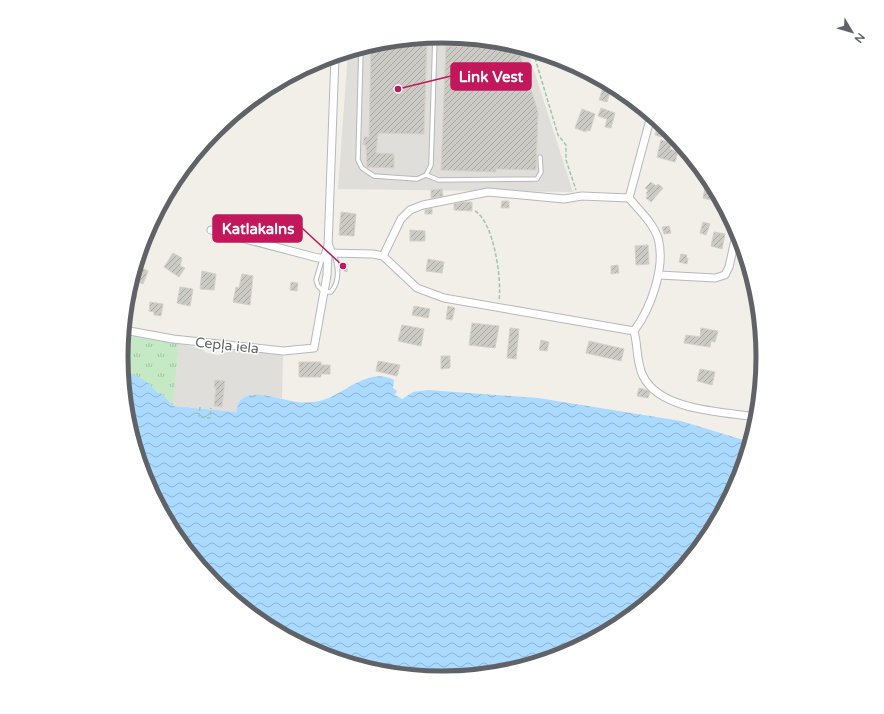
<svg xmlns="http://www.w3.org/2000/svg" width="884" height="714" font-family="'Varela Round',sans-serif">
<defs>
<pattern id="grass-tufts" width="24" height="20" patternUnits="userSpaceOnUse"><rect width="24" height="20" fill="#c5e8c5"/><path d="M3 7l-1-3M5 7V3M7 7l1-3M15 17l-1-3M17 17v-4M19 17l1-3" fill="none" stroke="#a3c0a4"/></pattern>
<pattern id="water-waves" width="16" height="10" patternUnits="userSpaceOnUse"><rect width="16" height="10" fill="#aadaff"/><path d="M0 5q4-4 8 0t8 0" fill="none" stroke="#8eb4d2"/></pattern>
<pattern id="building-hatch" width="6" height="6" patternUnits="userSpaceOnUse"><rect width="6" height="6" fill="#cccac5"/><path d="M-1 1l2-2M0 6l6-6M5 7l2-2" fill="none" stroke="#a9a8a4"/></pattern>
</defs>
<rect width="100%" height="100%" fill="#f1efe8"/>
<g fill="#e0deda">
<polygon points="442,36 505,42 527,49 573,192 338,189 348,52 380,42"/>
<polygon points="179,344 200,348 205,352 217,355 238,349 283,355 282,398 258,395 241,400 237,408 237,412 173,406"/>
</g>
<polygon fill="url(#grass-tufts)" points="123,335 179,344 173,406 161,393 158,393 146,382 122,369 121,357"/>
<path fill="url(#water-waves)" d="M122,369L146,381L158,393H161L173,406L237,412C237,382 281,400 296,402C301,403 309,402 314,402C342,399 366,365 394,380L393,388L397,391L395,395L402,399L413,392L428,390L538,398L681,421L750,442C746,455 743,469 738,481C730,499 720,517 710,534C704,542 697,550 690,558C664,591 633,617 596,637C586,642 575,649 564,654C400,714 215,642 146,480C131,445 126,407 122,369Z"/>
<g fill="url(#building-hatch)" stroke="#d6d1c6">
<polygon points="427,37 424,134 378,133 376,153 394,154 394,168 367,167 366,145 363,145 364,137 369,137 371,45 380,42"/>
<polygon points="446,46 518,48 538,112 536,170 496,169 496,172 441,170"/>
<polygon points="605,82 612,86 607,102 599,100"/>
<polygon points="601,108 615,113 611,128 605,127 607,119 598,116"/>
<polygon points="582,109 595,114 590,131 587,130 586,132 575,128"/>
<polygon points="657,128 664,130 662,137 655,135"/>
<polygon points="661,140 671,143 670,149 678,152 675,162 657,157"/>
<polygon points="651,182 656,186 658,184 663,188 651,202 646,198 648,195 646,194 648,190 645,188"/>
<polygon points="705,188 715,190 725,209 714,206 715,201 703,198"/>
<polygon points="442,189 443,196 431,198 431,190"/>
<polygon points="502,201 509,201 509,208 501,208"/>
<polygon points="463,202 472,202 472,211 454,210 454,204"/>
<polygon points="432,208 432,214 425,214 425,210"/>
<polygon points="341,212 356,214 354,236 339,235"/>
<polygon points="703,222 710,224 706,235 700,233"/>
<polygon points="669,226 671,233 664,234 662,227"/>
<polygon points="410,230 425,231 425,241 410,241"/>
<polygon points="714,232 725,234 722,249 711,246"/>
<polygon points="648,245 649,264 636,265 635,246"/>
<polygon points="173,253 182,258 180,266 185,268 179,277 164,267"/>
<polygon points="681,254 687,255 686,258 688,258 687,264 679,262"/>
<polygon points="428,259 444,262 442,273 426,271"/>
<polygon points="342,263 348,264 347,272 341,270"/>
<polygon points="618,265 619,273 611,274 611,266"/>
<polygon points="142,268 148,271 143,284 132,279 135,270 140,272"/>
<polygon points="202,271 216,274 214,290 200,289"/>
<polygon points="242,274 253,276 250,305 233,302 236,287 239,288"/>
<polygon points="291,282 298,283 297,291 290,290"/>
<polygon points="180,287 193,289 190,306 177,303"/>
<polygon points="128,291 137,296 132,306 126,303"/>
<polygon points="150,302 163,304 161,316 154,315 154,312 149,311"/>
<polygon points="414,306 430,309 428,318 412,315"/>
<polygon points="448,306 455,308 452,320 446,319"/>
<polygon points="472,323 499,326 495,348 469,345"/>
<polygon points="402,325 424,329 421,346 398,341"/>
<polygon points="510,328 519,329 516,359 507,358"/>
<polygon points="701,328 718,331 715,342 711,341 710,347 684,343 686,335 700,337"/>
<polygon points="541,340 549,342 547,351 539,350"/>
<polygon points="589,341 624,349 621,361 586,353"/>
<polygon points="441,356 450,356 450,368 441,369"/>
<polygon points="378,361 400,365 397,376 376,371"/>
<polygon points="299,362 321,362 321,365 330,365 330,374 321,374 321,377 299,377"/>
<polygon points="700,369 715,372 712,385 697,381"/>
<polygon points="215,380 225,381 222,407 214,406 216,388 214,387"/>
<polygon points="639,388 647,390 650,392 648,398 637,396"/>
</g>
<g fill="none" stroke-linecap="round" stroke-linejoin="round">
<g stroke="#b5b8bc" stroke-width="5.5">
<g id="service">
<polyline points="361,48 358,160 362,168 374,176 417,179 426,175 431,165 435,37"/>
<polyline points="426,175 439,180 537,179 541,172 540,157"/>
<path d="M328,239C335,255 344,277 331,292H324L318,286L316,280Z"/>
</g>
</g>
<g stroke="#b5b8bc" stroke-width="9">
<g id="minor">
<path d="M629,198C639,210 653,223 658,238C666,267 651,308 634,331"/>
<polyline points="629,198 651,116"/>
<polyline points="211,230 318,258 328,258"/>
<polyline points="328,253 373,254 383,256 417,288 444,298 634,331"/>
<polyline points="383,256 401,219 410,210 423,205 488,192 564,199 582,196 629,198"/>
<polyline points="659,275 715,278 725,275 729,267 737,231"/>
<polyline points="124,330 173,339 283,351 314,348 327,275 335,56"/>
<path d="M634,331C638,345 636,362 643,376C660,411 724,412 757,417"/>
</g>
</g>
<g stroke="#9cc7a9" stroke-width="1.5" stroke-dasharray="4 2" stroke-linecap="butt">
<polyline points="536,52 535,58 558,135 566,145 566,160 576,190"/>
<path d="M475,211C494,222 502,280 499,301"/>
<polyline points="200,407 199,417 210,418 211,408"/>
</g>
<use href="#service" stroke="#fff" stroke-width="3.5"/>
<use href="#minor" stroke="#fff" stroke-width="7"/>
</g>
<g text-anchor="middle" stroke-width="3" stroke-linejoin="round" paint-order="stroke">
<g font-size="14" fill="#5f6368" stroke="#fff">
<text transform="translate(227 345) rotate(6)" y="5">Cepļa iela</text>
</g>
</g>
<path d="M0 0H884V714H0ZM128 357a314 314 0 1 1 628 0a314 314 0 1 1-628 0Z" fill="#fff" fill-rule="evenodd"/>
<path fill="none" stroke="#5f6368" stroke-width="5" d="M128 357a314 314 0 1 1 628 0a314 314 0 1 1-628 0Z"/>
<path fill="none" stroke="#c2185b" stroke-width="1.5" d="M398 89L451 76M343 266L302 228"/>
<g fill="#c2185b" stroke="#fff" stroke-width="1.5">
<circle cx="398" cy="89" r="4"/>
<circle cx="343" cy="266" r="4"/>
</g>
<g fill="#c2185b" stroke="#c2185b" stroke-width="1.5">
<rect x="451" y="63" width="80" height="27" rx="4"/>
<rect x="213" y="215" width="89" height="27" rx="4"/>
</g>
<g font-size="15" text-anchor="middle" font-weight="bold" fill="#fff">
<text x="491" y="82">Link Vest</text>
<text x="258" y="234">Katlakalns</text>
</g>
<g transform="translate(852 32) rotate(128)" stroke="#ffffff" stroke-width="3" paint-order="stroke">
<path d="M0-3L7 15L0 10L-7 15Z" fill="#5f6368"/>
<text y="-6" font-size="11" font-weight="bold" text-anchor="middle" fill="#5f6368">N</text>
</g>
</svg>
